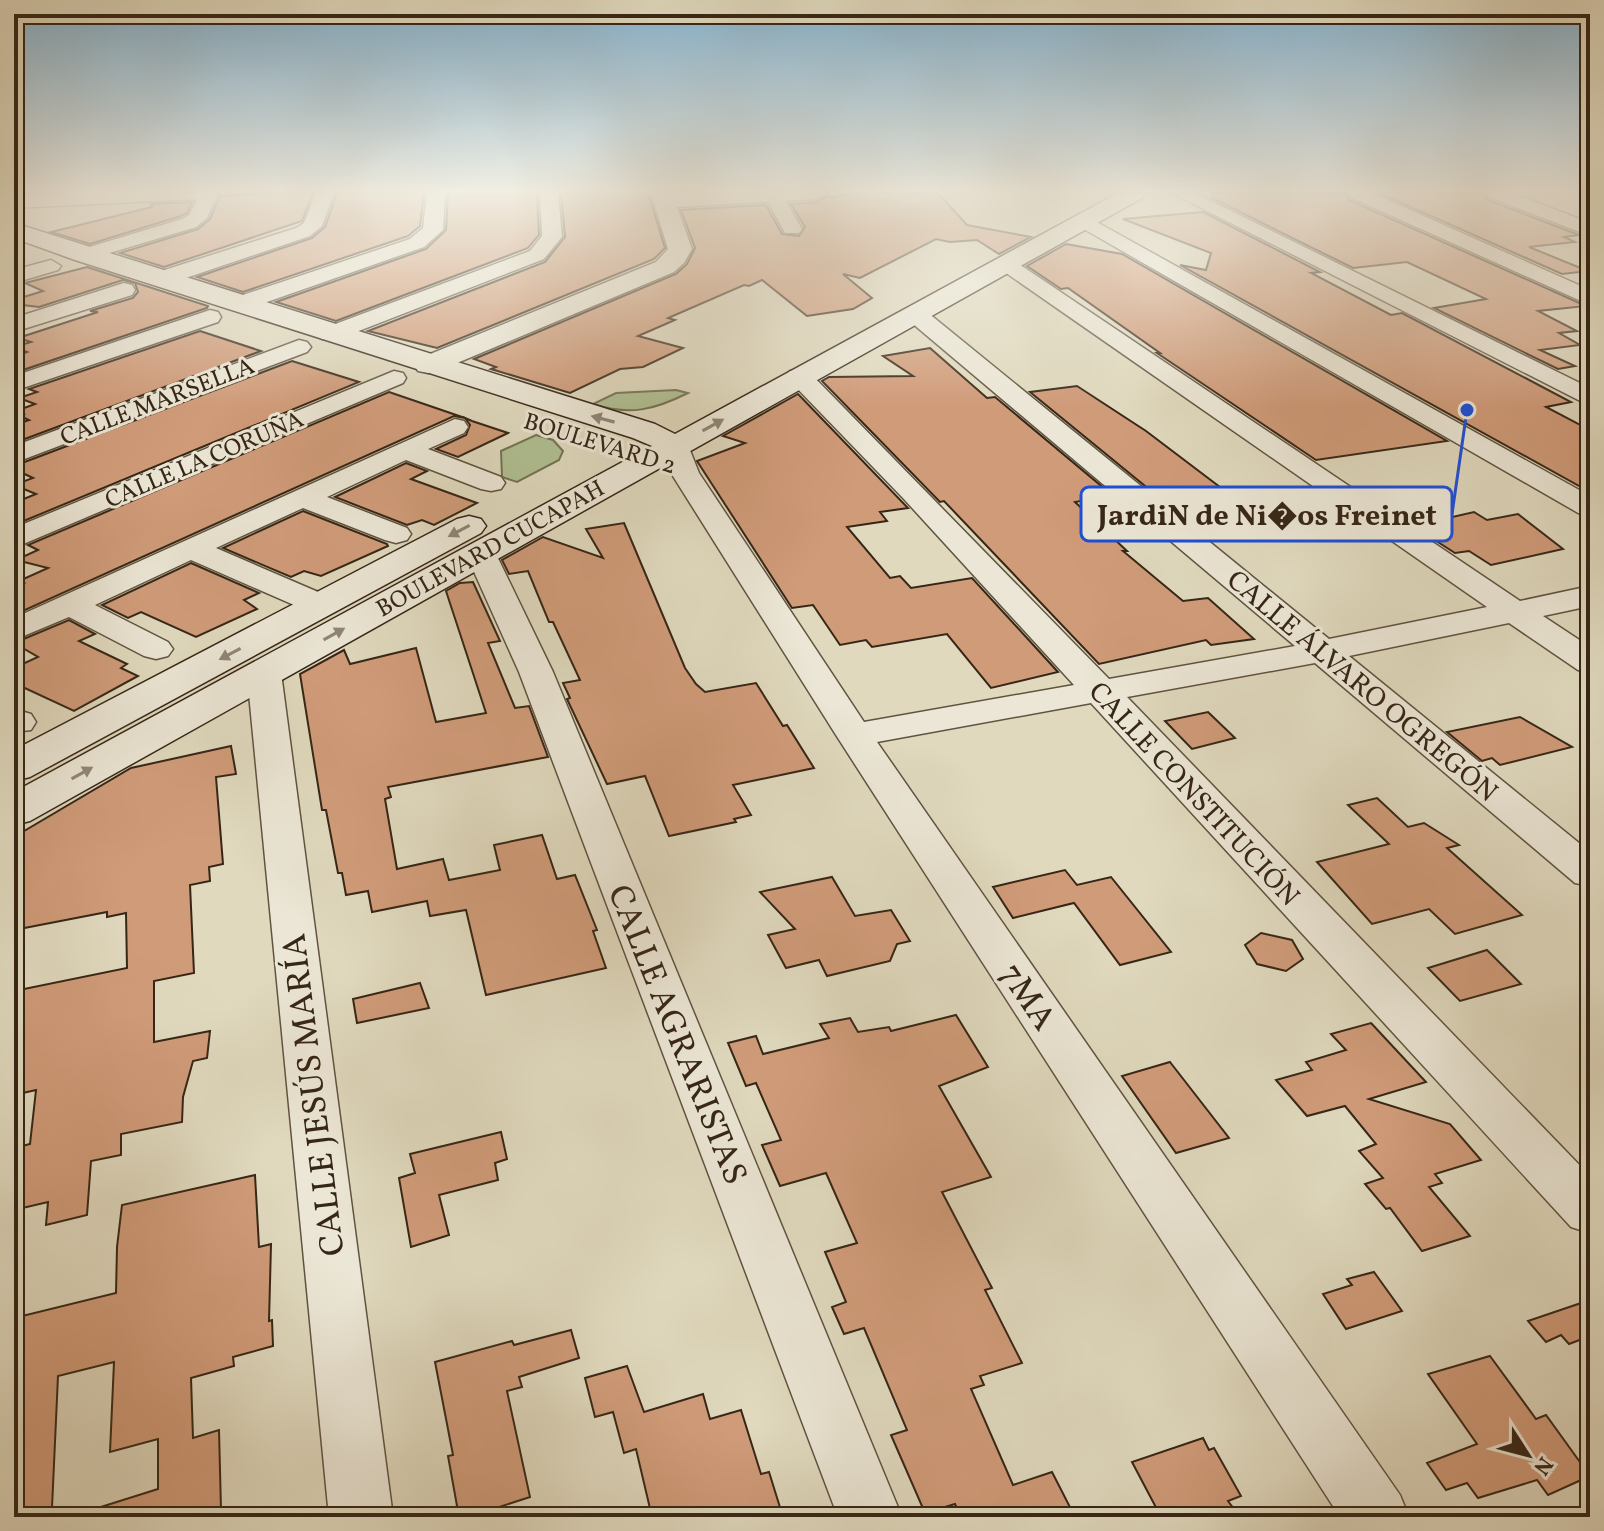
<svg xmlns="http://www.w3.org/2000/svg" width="1604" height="1531" font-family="Vollkorn,serif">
<rect width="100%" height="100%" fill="#e0d9be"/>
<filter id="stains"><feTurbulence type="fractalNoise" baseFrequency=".0025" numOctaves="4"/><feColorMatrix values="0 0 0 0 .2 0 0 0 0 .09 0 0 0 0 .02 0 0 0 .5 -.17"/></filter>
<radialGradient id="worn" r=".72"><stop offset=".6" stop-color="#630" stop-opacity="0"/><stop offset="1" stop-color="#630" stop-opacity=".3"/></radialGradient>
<g fill="#b0c093" stroke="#737354" stroke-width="2">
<path d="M676,390L688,393C654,410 630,416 593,404L616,393Z"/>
<polygon points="536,435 553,440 563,451 559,460 517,482 502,477 501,451"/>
</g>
<g fill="#d09b79" stroke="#362616" stroke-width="2">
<polygon points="277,193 313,193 302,221 164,267 120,253 198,229 210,219 220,196"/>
<polygon points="337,193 424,193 420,226 408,236 243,292 197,277 312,238 325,227"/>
<polygon points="448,193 537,193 539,235 528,248 336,321 276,302 426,249 446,230"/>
<polygon points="561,193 648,193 665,248 654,259 437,348 368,331 545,262 565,237"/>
<polygon points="852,193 938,193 967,225 1031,237 999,254 977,240 950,242 936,239 860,278 843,274 872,298 853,309 807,316 762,280 749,286 744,285 668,318 675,320 638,336 683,348 643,367 620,369 570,393 491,369 496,367 474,359 676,274 687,264 695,248 681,210 766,205 782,234 799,236 805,227 791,204 817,202 829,196 832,198"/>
<polygon points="1212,193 1345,193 1349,200 1586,306 1538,311 1577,331 1559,333 1580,345 1540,350 1575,366 1558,369 1434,308 1486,299 1407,262 1353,268 1212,198"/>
<polygon points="1379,193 1484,193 1488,200 1579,235 1564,237 1575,242 1529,247 1588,271 1562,274"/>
<polygon points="192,202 187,213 181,216 90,244 51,232 152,207 151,204"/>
<polygon points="1203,212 1320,272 1311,273 1391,315 1402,313 1571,402 1546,407 1590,430 1590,492 1180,265 1206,270 1211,253 1123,219"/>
<polygon points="1066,244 1122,254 1447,441 1316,460 1157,353 1160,353 1068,288 1061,289 1027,266"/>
<polygon points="87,267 208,306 207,308 14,373 14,357 27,352 14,347 31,342 18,338 98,312 90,311 133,298 138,292 135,283 123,280 39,307 14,304 14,300 43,291 25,283"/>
<polygon points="200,331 261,351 14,443 14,425 29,420 18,415 23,414 16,411 35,404 19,398 37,392 29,389"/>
<polygon points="930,348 987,398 995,397 1112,495 1075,502 1127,551 1123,551 1183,601 1208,598 1254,639 1211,645 1206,640 1099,664 944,501 940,502 822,381 829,377 913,376 883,356"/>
<polygon points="292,361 359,382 14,525 14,503 36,494 14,485 33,478 14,469 14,466"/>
<polygon points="1077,386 1146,431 1274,528 1239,534 1230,530 1219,533 1196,515 1183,517 1030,392"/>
<polygon points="389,392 465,418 454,416 14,615 14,588 24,583 19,581 48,568 16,560 38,550 28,545"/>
<polygon points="798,394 908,508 880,512 887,521 847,527 890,578 900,576 911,588 972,578 1058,672 991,688 947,634 872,647 866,640 840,645 813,605 792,608 697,461 745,443 723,436"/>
<polygon points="465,418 472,421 508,433 458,457 436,449 466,435 470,425"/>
<polygon points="406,463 427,471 411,479 477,503 434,525 422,520 407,525 335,497"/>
<polygon points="303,511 387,544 388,546 321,576 304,571 291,577 223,548"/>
<polygon points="1474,512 1487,520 1518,514 1563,549 1491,565 1469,551 1455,553 1413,526"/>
<polygon points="624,523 685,668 696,684 705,692 756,683 783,726 787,725 814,768 733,785 751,815 734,819 736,822 669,836 645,776 607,784 567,699 570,698 563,683 580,680 553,622 549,622 528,571 509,574 502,560 543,537 603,558 586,529"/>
<polygon points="191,563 259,593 244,600 257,609 196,637 141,612 128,618 102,605"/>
<polygon points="473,582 500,641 488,643 515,708 529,706 548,757 388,787 391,797 385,799 397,869 443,859 449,880 500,870 494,845 542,835 557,879 575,875 597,930 593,931 606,968 486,995 466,910 430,916 427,901 372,912 368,891 346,895 342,873 338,873 326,810 322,810 300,674 344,650 350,664 416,648 436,722 486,713 446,591 460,583"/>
<polygon points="69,620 95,634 79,641 127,664 121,668 138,676 74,711 14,683 14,668 38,657 14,643"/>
<polygon points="1208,712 1235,738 1192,749 1165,721"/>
<polygon points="1520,717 1572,747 1500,765 1492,758 1482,761 1447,732"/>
<polygon points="231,746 236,774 216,777 223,864 209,867 210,881 190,885 194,973 154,981 154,1042 210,1031 207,1058 193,1061 183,1097 182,1122 121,1134 121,1155 91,1161 87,1215 46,1225 48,1202 14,1210 14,1148 30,1144 36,1090 14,1095 14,991 127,968 126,913 107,917 107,912 14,930 14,837 131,768"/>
<polygon points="1377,798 1408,827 1424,823 1459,845 1447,848 1522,915 1455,934 1429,909 1372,924 1317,862 1389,844 1348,805"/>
<polygon points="1065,870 1077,885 1111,877 1171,952 1120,965 1074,903 1013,918 993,887"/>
<polygon points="832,877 855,916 891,910 910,941 897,944 890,961 827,976 819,960 786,968 768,935 795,929 760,892"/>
<polygon points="1261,933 1292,940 1303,959 1286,971 1257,964 1245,945"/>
<polygon points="1487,950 1521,984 1460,1001 1428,968"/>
<polygon points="420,983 429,1008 357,1023 353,999"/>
<polygon points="956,1015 988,1067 939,1086 991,1177 942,1192 992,1288 985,1290 1022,1363 980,1376 984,1385 971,1389 1013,1485 1052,1472 1075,1517 961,1517 955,1504 925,1513 891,1435 907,1430 864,1328 844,1334 832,1307 846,1302 825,1252 857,1243 826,1173 780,1186 762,1145 781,1140 756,1083 746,1086 728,1043 756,1036 763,1054 829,1038 820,1024 850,1018 858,1032 889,1027 891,1031"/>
<polygon points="1371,1023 1426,1082 1369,1099 1450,1124 1481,1160 1435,1174 1442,1183 1429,1187 1470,1236 1422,1251 1390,1208 1386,1209 1365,1184 1383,1178 1359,1151 1376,1144 1345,1106 1307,1116 1276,1080 1312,1070 1306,1062 1346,1050 1331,1034"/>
<polygon points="1170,1062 1229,1138 1176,1153 1122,1076"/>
<polygon points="501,1132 507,1159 495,1163 498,1180 439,1195 449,1235 411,1247 399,1178 415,1173 410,1154"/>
<polygon points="255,1175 259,1247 271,1244 269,1321 272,1320 273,1346 233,1357 234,1366 191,1378 193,1438 219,1430 221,1510 197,1517 88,1517 88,1511 158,1489 158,1439 110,1452 114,1362 58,1376 52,1508 14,1517 14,1369 22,1316 116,1293 117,1247 122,1205"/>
<polygon points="1374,1272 1402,1311 1346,1329 1323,1294 1352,1285 1347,1279"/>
<polygon points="1590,1300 1590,1336 1569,1344 1561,1335 1546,1342 1528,1321"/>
<polygon points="571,1330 579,1358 519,1377 522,1387 507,1391 530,1497 468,1517 459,1517 448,1456 453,1455 435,1362 512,1341 514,1345"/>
<polygon points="1490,1356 1536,1419 1546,1415 1590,1476 1548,1495 1537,1480 1478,1498 1467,1483 1446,1490 1427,1463 1477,1444 1428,1374"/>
<polygon points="627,1366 644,1412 703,1394 710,1419 741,1410 761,1474 769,1472 783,1517 652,1517 636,1449 624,1453 613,1412 595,1417 585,1378"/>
<polygon points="1203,1438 1209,1450 1214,1448 1241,1496 1228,1501 1240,1517 1161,1517 1132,1462"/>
</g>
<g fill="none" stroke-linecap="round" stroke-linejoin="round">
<g stroke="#605340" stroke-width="3">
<g id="minor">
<polygon points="86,193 218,193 207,218 196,227 83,261 76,259 73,255 76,251 182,219 189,215 197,199 14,208 14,196"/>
<polygon points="316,193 334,193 322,226 310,236 168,284 152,284 149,279 152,274 296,228 304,223"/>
<polygon points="427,193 445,193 443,230 424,247 247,309 239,311 228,304 231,299 410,239 423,228"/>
<polygon points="540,193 558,193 562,237 544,259 338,339 322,339 318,334 322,329 530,251 542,236"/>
<polygon points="767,193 781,193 802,229 799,233 785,233 765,196"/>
<polygon points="1172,193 1195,193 1590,388 1590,406"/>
<polygon points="1348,193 1372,193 1590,290 1590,305 1350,197"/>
<polygon points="1487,193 1512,193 1590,223 1590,236 1489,197"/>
<polygon points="1084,215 1590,496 1590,517 1580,514 1077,225 1074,221 1077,217"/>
<polygon points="1006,258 1013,260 1520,601 1590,586 1590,606 1543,616 1590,647 1590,673 1578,670 1509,623 1349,656 1590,852 1590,886 1575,883 1315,663 1127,697 1590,1176 1590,1233 1571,1227 1091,703 877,742 1400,1495 1409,1517 1340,1517 836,735 671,473 662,446 666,440 686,440 699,473 864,722 1074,685 903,498 790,381 787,376 790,371 808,371 1109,679 1295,646 906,318 903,313 914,306 922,308 1329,639 1487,607 999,268 996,264"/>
<polygon points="51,260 61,266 58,270 14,283 14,270"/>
<polygon points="124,283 132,285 135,290 132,295 14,332 14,318"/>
<polygon points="210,310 218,312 221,317 218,322 14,391 14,376"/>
<polygon points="299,340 307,342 311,347 307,352 14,463 14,446"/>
<polygon points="394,371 403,373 406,378 403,383 14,548 14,528"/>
<polygon points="455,419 464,421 468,427 464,433 428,449 501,477 505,483 501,489 491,491 481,489 406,460 327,497 407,528 411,534 407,540 396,543 385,540 303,508 216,548 332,598 337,605 332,612 321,615 310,612 191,560 95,605 168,642 173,649 168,656 156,659 144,656 69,617 14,640 14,618"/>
<polygon points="481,545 492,547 496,554 553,672 902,1517 838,1517 519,672 466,554 470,547"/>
<polygon points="264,663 276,666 281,673 393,1517 329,1517 247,673 252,666"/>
<polygon points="14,709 31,714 36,722 31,730 14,732"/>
</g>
</g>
<g stroke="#605340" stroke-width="3">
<polygon id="tertiary" points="651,193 828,193 817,199 677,207 692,249 684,263 674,272 438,371 428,373 418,371 414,365 418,359 656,262 668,249"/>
</g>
<g stroke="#362616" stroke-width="3">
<g id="secondary">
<polygon points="1118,193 1145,193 1142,198 30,821 14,825 14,792 652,446 633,438 75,260 14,238 14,223 655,424 675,434"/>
<polygon points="469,516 481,519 486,526 481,533 30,777 14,781 14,750 457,519"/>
</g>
</g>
<use href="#minor" fill="#ebe6d5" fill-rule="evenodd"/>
<use href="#tertiary" fill="#ebe6d5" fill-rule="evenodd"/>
<use href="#secondary" fill="#ebe6d5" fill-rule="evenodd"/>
</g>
<defs><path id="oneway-solid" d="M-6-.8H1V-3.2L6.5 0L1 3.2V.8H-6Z" transform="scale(2)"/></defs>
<g fill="#908676">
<use href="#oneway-solid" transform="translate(603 419) rotate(-165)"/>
<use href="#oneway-solid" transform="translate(713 425) rotate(-29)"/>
<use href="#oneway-solid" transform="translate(459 531) rotate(152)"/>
<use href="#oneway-solid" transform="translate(334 634) rotate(-29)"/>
<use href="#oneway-solid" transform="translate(230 654) rotate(152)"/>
<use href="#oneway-solid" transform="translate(82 773) rotate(-29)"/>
</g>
<linearGradient id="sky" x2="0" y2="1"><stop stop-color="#86b6d4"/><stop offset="0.47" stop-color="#f1eee2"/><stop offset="1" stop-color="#f1eee2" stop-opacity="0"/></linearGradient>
<rect width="1604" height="407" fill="url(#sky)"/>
<g text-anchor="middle" stroke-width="6" stroke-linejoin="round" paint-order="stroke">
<g font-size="24" fill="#362616" stroke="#ebe6d5">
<text transform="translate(157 401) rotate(-21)" y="8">CALLE MARSELLA</text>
<text transform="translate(600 443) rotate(17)" y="8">BOULEVARD 2</text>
<text transform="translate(204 459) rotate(-23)" y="8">CALLE LA CORUÑA</text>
<text transform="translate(490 548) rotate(-29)" y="8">BOULEVARD CUCAPAH</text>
</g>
<g font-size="28" fill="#362616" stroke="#ebe6d5">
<text transform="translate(1363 685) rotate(40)" y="10">CALLE ÁLVARO OGREGÓN</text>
<text transform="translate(1195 793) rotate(47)" y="10">CALLE CONSTITUCIÓN</text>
</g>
<g font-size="34" fill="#362616" stroke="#ebe6d5">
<text transform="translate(1029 996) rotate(56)" y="12">7MA</text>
<text transform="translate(679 1034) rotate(68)" y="12">CALLE AGRARISTAS</text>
<text transform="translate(312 1095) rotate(-97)" y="12">CALLE JESÚS MARÍA</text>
</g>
</g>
<path fill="none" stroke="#1d4ed8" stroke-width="3" d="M1467 410L1452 514"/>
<circle fill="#1d4ed8" stroke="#ebe6d5" stroke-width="3" cx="1467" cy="410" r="8"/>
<rect fill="#ebe6d5" stroke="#1d4ed8" stroke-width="3" x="1081" y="487" width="371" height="54" rx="8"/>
<g font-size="30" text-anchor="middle" font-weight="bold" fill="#362616">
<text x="1267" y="525">JardiN de Ni�os Freinet</text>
</g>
<rect width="1604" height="1531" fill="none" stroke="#e0d9be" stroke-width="48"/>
<rect x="16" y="16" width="1572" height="1499" fill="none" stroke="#362616" stroke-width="4"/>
<rect x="24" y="24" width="1556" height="1483" fill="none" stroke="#362616" stroke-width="2"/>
<g transform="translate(1528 1455) rotate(126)" stroke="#ebe6d5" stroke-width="6" paint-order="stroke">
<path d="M0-6L14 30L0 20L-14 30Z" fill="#362616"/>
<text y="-12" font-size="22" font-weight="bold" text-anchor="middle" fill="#362616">N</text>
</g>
<rect width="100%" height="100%" filter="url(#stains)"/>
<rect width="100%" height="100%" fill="url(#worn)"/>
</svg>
